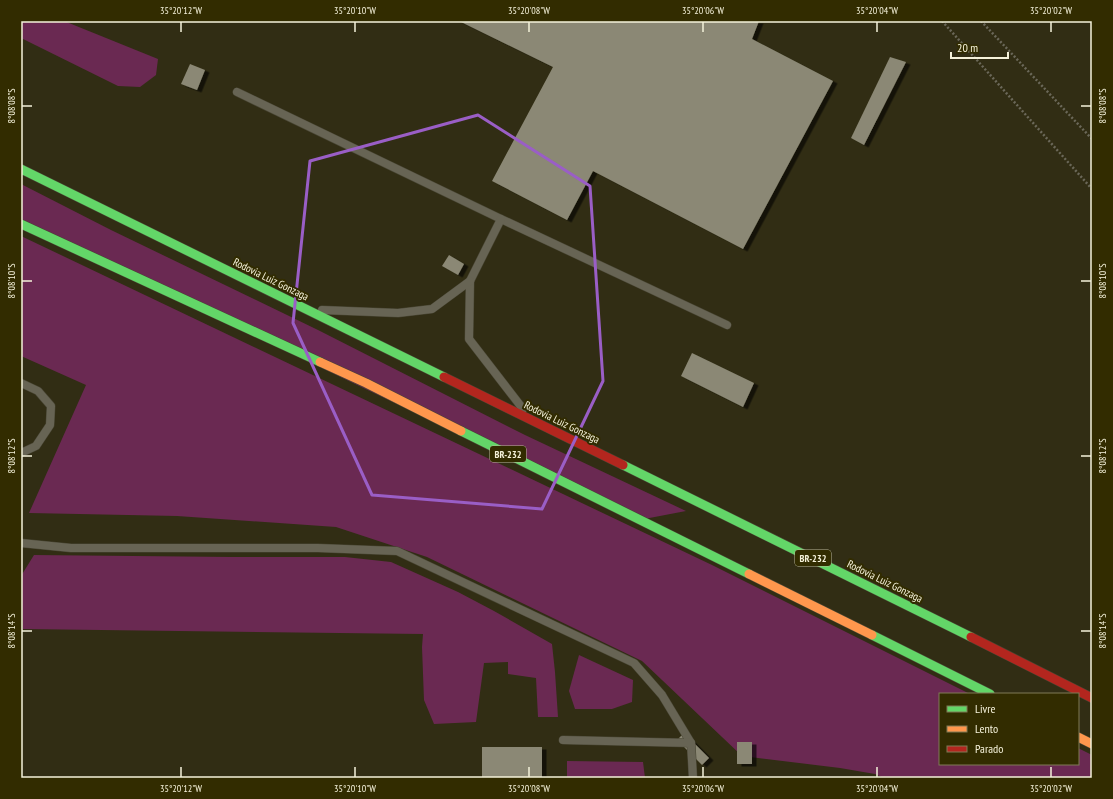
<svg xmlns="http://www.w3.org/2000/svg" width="1113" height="799" font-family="'PT Sans Narrow',sans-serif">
<defs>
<filter id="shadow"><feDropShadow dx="4.5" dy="2.5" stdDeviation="0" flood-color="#0009"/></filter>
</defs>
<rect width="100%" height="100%" fill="#312d14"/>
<g fill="#6a2952">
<polygon points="21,21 64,21 158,59 156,75 140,87 118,86 21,38"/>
<polygon points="21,184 111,230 318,330 525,435 686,511 639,520 21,224"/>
<polygon points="21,236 712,565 970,694 940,694 940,764 1078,764 1078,748 1092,755 1092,778 884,778 875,774 840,768 742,756 642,661 427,557 336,527 177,516 29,513 86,385 21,356"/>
<polygon points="34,555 233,557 345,557 391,562 458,592 494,611 552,644 555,672 558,717 538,717 536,678 508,674 508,662 484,663 476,722 434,724 424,700 422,647 423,634 23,629 21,576"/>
<polygon points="579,655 633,680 632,702 612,709 575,709 569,691"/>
<polygon points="567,761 643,762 645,778 567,778"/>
</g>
<g fill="#8b8874" filter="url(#shadow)">
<polygon points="459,21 759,21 752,39 833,81 743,249 593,171 567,220 492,181 553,67"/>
<polygon points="890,57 906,62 864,145 851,138"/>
<polygon points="190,64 205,70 197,90 181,84"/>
<polygon points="449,255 464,264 458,275 442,266"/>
<polygon points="692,353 754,383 743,407 681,376"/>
<polygon points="684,733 709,758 702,765 677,740"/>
<rect x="737" y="742" width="15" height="22"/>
<rect x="482" y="747" width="60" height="31"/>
</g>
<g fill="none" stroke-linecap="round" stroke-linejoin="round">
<g stroke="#494634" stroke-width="9">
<g id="lane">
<polyline points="237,92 501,219 727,325"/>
<polyline points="501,219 470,281 469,339 523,409"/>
<polyline points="322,310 398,313 432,309 470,281"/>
<polyline points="21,383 38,391 51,406 50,425 36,446 21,453"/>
<polyline points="21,543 71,548 318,548 397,551 634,663 662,695 691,743 693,778"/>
<polyline points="563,740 691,743"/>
</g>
</g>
<g stroke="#494634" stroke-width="10">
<g id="fast">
<polyline points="21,169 444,377"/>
<polyline points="21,224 320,362"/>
<polyline points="461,431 749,574"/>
<polyline points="623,465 971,637"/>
<polyline points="872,635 990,694"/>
</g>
</g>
<g stroke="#494634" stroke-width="10">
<g id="slow">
<polyline points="320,362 366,383 461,431"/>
<polyline points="749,574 872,635"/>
<polyline points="1078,737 1092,744"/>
</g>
</g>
<g stroke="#494634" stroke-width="10">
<g id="jam">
<polyline points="444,377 623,465"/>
<polyline points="971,637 1092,698"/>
</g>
</g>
<g stroke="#6b6859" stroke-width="2.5" stroke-dasharray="2 2" stroke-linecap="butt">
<polyline points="942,21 1092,189"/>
<polyline points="981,21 1092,139"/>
</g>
<use href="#lane" stroke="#676454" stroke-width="8"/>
<use href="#fast" stroke="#63d668" stroke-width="9"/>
<use href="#slow" stroke="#ff974d" stroke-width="9"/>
<use href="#jam" stroke="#b3261e" stroke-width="9"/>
</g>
<path fill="none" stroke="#9a5ec6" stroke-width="3" stroke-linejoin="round" d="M478,115L590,186L603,381L542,509L372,495L293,323L310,161Z"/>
<path fill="none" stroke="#f5f2da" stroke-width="1.5" d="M181,22V32M355,22V32M529,22V32M703,22V32M877,22V32M1051,22V32M22,106H32M1081,106H1091M22,281H32M1081,281H1091M22,456H32M1081,456H1091M22,631H32M1081,631H1091M181,767V777M355,767V777M529,767V777M703,767V777M877,767V777M1051,767V777"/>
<g text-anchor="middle" stroke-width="4" stroke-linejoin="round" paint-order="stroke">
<g fill="#322c00" stroke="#bab799" stroke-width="1">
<rect x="490" y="446" width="36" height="16" rx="3"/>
<rect x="795" y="550" width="36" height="16" rx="3"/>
</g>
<g font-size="10" font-weight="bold" fill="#f5f2da">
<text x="508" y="458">BR-232</text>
<text x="813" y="562">BR-232</text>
</g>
<g font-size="11" fill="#f5f2da" stroke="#322c00">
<text transform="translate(271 279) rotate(26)" y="4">Rodovia Luiz Gonzaga</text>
<text transform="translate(562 422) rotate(26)" y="4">Rodovia Luiz Gonzaga</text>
<text transform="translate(885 581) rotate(26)" y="4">Rodovia Luiz Gonzaga</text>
</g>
</g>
<rect width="1113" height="799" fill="none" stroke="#322c00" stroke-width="44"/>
<rect x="939" y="693" width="140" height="72" fill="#322c00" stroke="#807b57"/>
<rect x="947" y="706" width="20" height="6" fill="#63d668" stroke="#807b57"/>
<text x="975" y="713" font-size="12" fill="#f5f2da">Livre</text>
<rect x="947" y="726" width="20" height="6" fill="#ff974d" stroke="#807b57"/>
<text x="975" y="733" font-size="12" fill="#f5f2da">Lento</text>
<rect x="947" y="746" width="20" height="6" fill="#b3261e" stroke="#807b57"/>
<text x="975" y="753" font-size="12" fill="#f5f2da">Parado</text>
<path d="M951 52v6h57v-6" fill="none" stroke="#f5f2da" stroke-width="2"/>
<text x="957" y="52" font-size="12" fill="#f5f2da" stroke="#322c00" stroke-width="3" paint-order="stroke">20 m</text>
<rect x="22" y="22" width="1069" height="755" fill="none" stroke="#f5f2da" stroke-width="1.5"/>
<g font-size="10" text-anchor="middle" fill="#f5f2da">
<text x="181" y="14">35°20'12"W</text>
<text x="355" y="14">35°20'10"W</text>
<text x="529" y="14">35°20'08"W</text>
<text x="703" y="14">35°20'06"W</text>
<text x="877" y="14">35°20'04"W</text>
<text x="1051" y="14">35°20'02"W</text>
<text transform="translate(11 106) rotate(-90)" y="4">8°08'08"S</text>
<text transform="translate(1102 106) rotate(-90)" y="4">8°08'08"S</text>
<text transform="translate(11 281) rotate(-90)" y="4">8°08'10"S</text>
<text transform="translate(1102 281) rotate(-90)" y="4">8°08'10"S</text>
<text transform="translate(11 456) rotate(-90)" y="4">8°08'12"S</text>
<text transform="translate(1102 456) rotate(-90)" y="4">8°08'12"S</text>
<text transform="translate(11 631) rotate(-90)" y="4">8°08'14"S</text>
<text transform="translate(1102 631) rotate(-90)" y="4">8°08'14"S</text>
<text x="181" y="792">35°20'12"W</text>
<text x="355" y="792">35°20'10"W</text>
<text x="529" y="792">35°20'08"W</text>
<text x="703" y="792">35°20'06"W</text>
<text x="877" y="792">35°20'04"W</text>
<text x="1051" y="792">35°20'02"W</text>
</g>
</svg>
